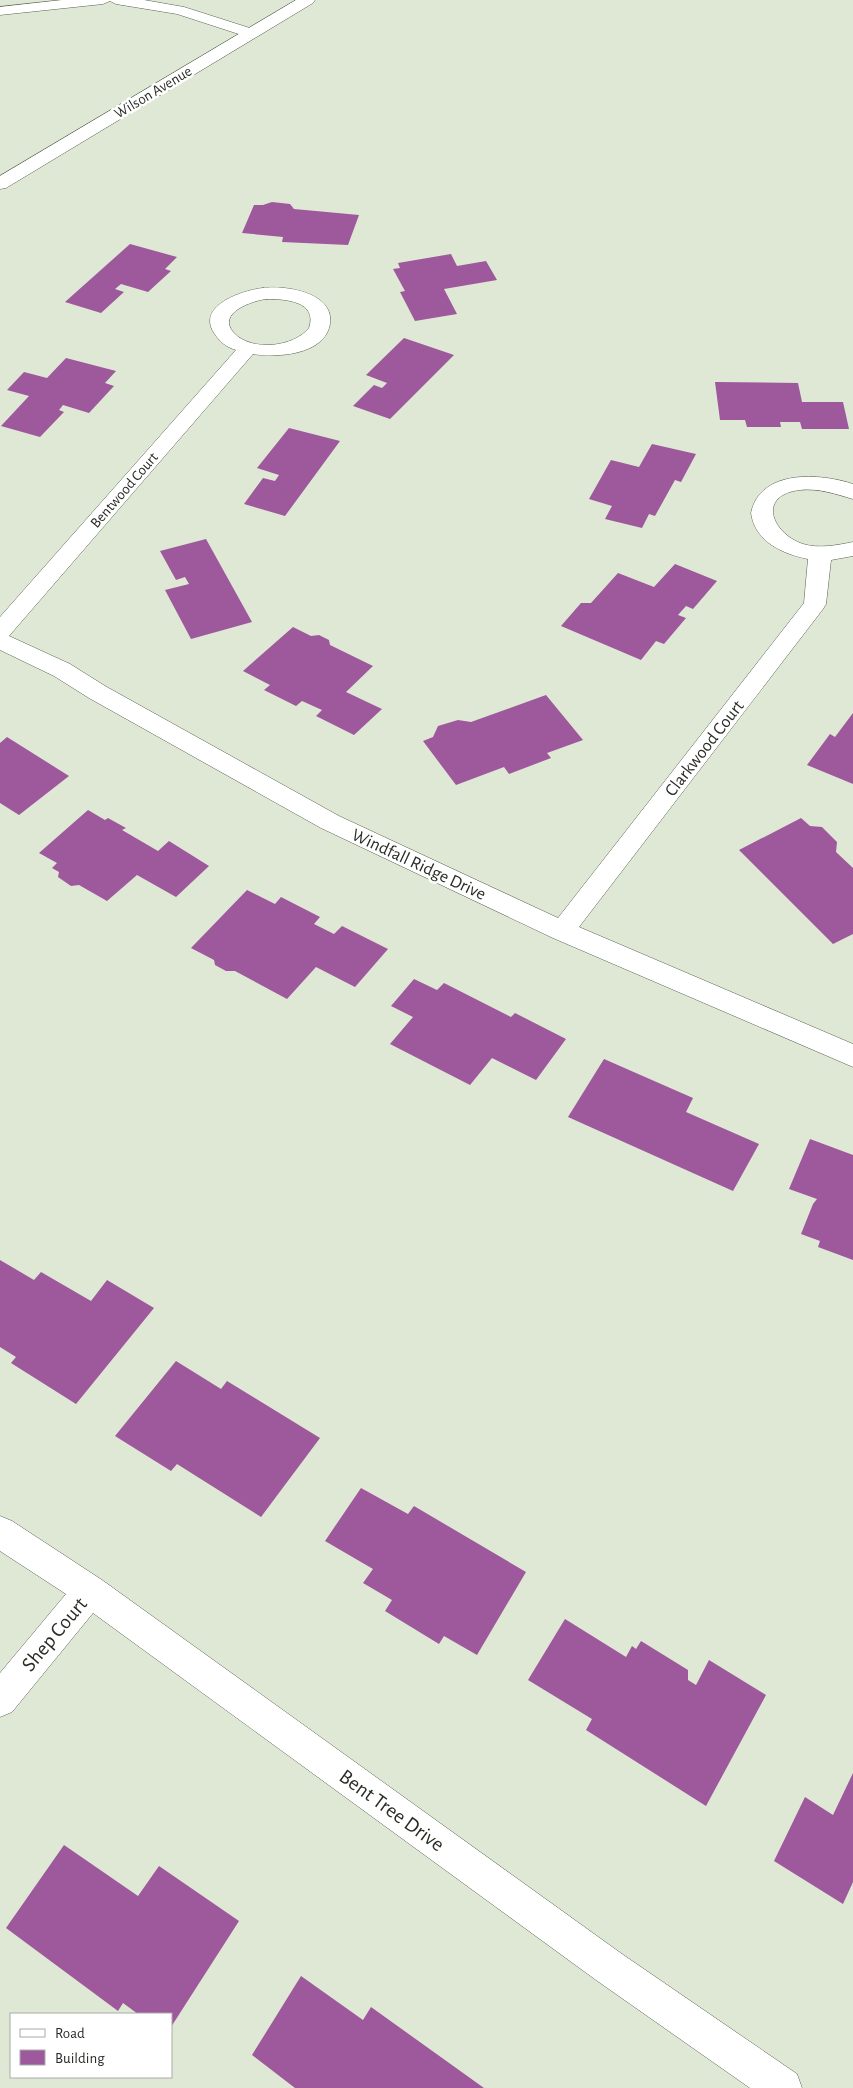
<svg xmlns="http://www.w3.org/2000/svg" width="853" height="2088" font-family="'Alegreya Sans',sans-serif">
<rect width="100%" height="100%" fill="#dee8d5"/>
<g fill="#9e589c">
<polygon points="272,202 290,204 294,209 359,215 348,245 282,242 283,237 242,233 254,205 263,205"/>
<polygon points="130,244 177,257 165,269 171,271 148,292 121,284 115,289 124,292 101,313 65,302"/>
<polygon points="451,254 457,266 486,261 497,280 444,289 457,314 415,321 400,292 405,291 393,269 400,268 398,263"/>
<polygon points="404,338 454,355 390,419 353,406 374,385 382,388 387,383 366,375"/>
<polygon points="66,358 116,371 105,383 114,386 89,413 63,405 59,410 64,412 40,437 1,426 29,396 7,390 24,372 47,378"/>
<polygon points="715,382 798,383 802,402 843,402 849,429 802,429 800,422 780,422 781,427 747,427 745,420 720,420"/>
<polygon points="289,428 340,441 285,516 244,504 263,478 275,481 279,475 257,468"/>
<polygon points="652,444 696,454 681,482 675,480 655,516 649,514 642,528 605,519 612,506 589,499 611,460 639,467"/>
<polygon points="206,539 252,622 191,639 165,590 189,584 185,577 176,580 160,551"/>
<polygon points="675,564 717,581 693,609 686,606 678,615 686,618 664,644 656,641 641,660 561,626 581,603 591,603 618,573 654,587"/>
<polygon points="293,627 311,636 319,635 329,640 330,645 373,666 346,692 382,709 354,735 316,716 322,710 302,701 296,706 264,690 270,685 243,671"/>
<polygon points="546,695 583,740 547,753 551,758 509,774 504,767 456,785 423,741 433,737 438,726 458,720 471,722"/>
<polygon points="853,713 853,784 807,765 830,734 835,737"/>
<polygon points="7,737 69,776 19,815 0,803 0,743"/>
<polygon points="88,810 105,820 108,818 126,828 122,830 158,851 169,841 209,866 176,897 137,875 107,901 79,885 71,886 58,877 59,872 52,868 57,863 39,853"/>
<polygon points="801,818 810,826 822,827 837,842 836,852 853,868 853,934 833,944 739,850"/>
<polygon points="247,890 275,904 281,897 320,917 314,924 334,934 342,926 388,949 355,987 316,967 287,999 235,971 226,971 215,965 214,960 191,948"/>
<polygon points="414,979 437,990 444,983 511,1017 515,1013 566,1039 536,1080 492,1058 470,1085 390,1044 413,1017 391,1006"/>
<polygon points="604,1059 693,1098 686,1112 759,1144 733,1191 568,1117"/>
<polygon points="810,1139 853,1155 853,1260 818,1247 820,1241 801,1234 813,1204 817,1199 789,1189"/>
<polygon points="0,1260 34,1280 41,1272 91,1301 107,1280 154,1308 76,1404 11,1363 16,1357 0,1347"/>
<polygon points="176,1361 221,1389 227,1381 320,1438 261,1517 177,1464 171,1471 115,1436"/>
<polygon points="361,1488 408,1514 414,1506 526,1572 477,1655 444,1636 439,1644 385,1611 392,1600 363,1583 373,1569 325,1541"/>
<polygon points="565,1619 626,1657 632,1646 636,1649 641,1641 688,1670 688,1680 696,1685 709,1660 766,1695 706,1806 586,1730 592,1719 528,1680"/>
<polygon points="853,1773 853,1882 843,1904 774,1861 805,1797 833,1815"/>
<polygon points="64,1845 138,1896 159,1866 239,1921 171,2027 171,2014 138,2014 123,2003 118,2011 6,1928"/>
<polygon points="301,1976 363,2020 371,2007 484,2088 295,2088 252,2055"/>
</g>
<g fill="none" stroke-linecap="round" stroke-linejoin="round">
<g stroke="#596151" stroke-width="1">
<polygon id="service" points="62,0 144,0 184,7 256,30 259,33 256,36 251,38 177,14 116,4 110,1 103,4 0,15 0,7"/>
</g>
<g stroke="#596151" stroke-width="1">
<g id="minor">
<polygon points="296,0 315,0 313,3 6,188 0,189 0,176"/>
<path d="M263,288C284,285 335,292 330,324C325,355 277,358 253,354L9,636L70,664L105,686L339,816L558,918L804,603L808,559C783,554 755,542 751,513C760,469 820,473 853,484V499C835,494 819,488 800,490C757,495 771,533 803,544C819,549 838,545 853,542V556L831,560L826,604L823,609L579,927L853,1044V1067L553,938L321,828L89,698L54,676L0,650V617L236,350C226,347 220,342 214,333C196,305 244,290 263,288ZM267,299C285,299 318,301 309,328C294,347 252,352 234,333C215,313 254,300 267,299Z"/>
<polygon points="0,1516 12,1521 102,1580 622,1954 797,2074 802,2088 750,2088 596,1980 93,1613 12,1712 0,1717 0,1673 66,1594 0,1551"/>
</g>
</g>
<use href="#service" fill="#fff" fill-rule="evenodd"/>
<use href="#minor" fill="#fff" fill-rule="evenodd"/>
</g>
<g text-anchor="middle" stroke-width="5" stroke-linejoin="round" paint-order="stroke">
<g font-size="15" fill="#292d26" stroke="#fff">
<text transform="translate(153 92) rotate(-31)" y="5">Wilson Avenue</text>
<text transform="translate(124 490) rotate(-49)" y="5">Bentwood Court</text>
</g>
<g font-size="18" fill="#292d26" stroke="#fff">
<text transform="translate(704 748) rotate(-52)" y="6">Clarkwood Court</text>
<text transform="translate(419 864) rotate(25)" y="6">Windfall Ridge Drive</text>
</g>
<g font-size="21" fill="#292d26" stroke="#fff">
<text transform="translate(54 1634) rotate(-50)" y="7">Shep Court</text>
<text transform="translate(392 1810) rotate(36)" y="7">Bent Tree Drive</text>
</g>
</g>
<rect x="10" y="2013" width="162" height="65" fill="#ffffff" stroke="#a9aba8"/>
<rect x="20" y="2029" width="25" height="8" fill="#ffffff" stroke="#a9aba8"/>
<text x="55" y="2038" font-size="15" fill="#292d26">Road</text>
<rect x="20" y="2050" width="25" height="15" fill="#9e589c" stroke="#a9aba8"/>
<text x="55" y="2063" font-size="15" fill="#292d26">Building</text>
</svg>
